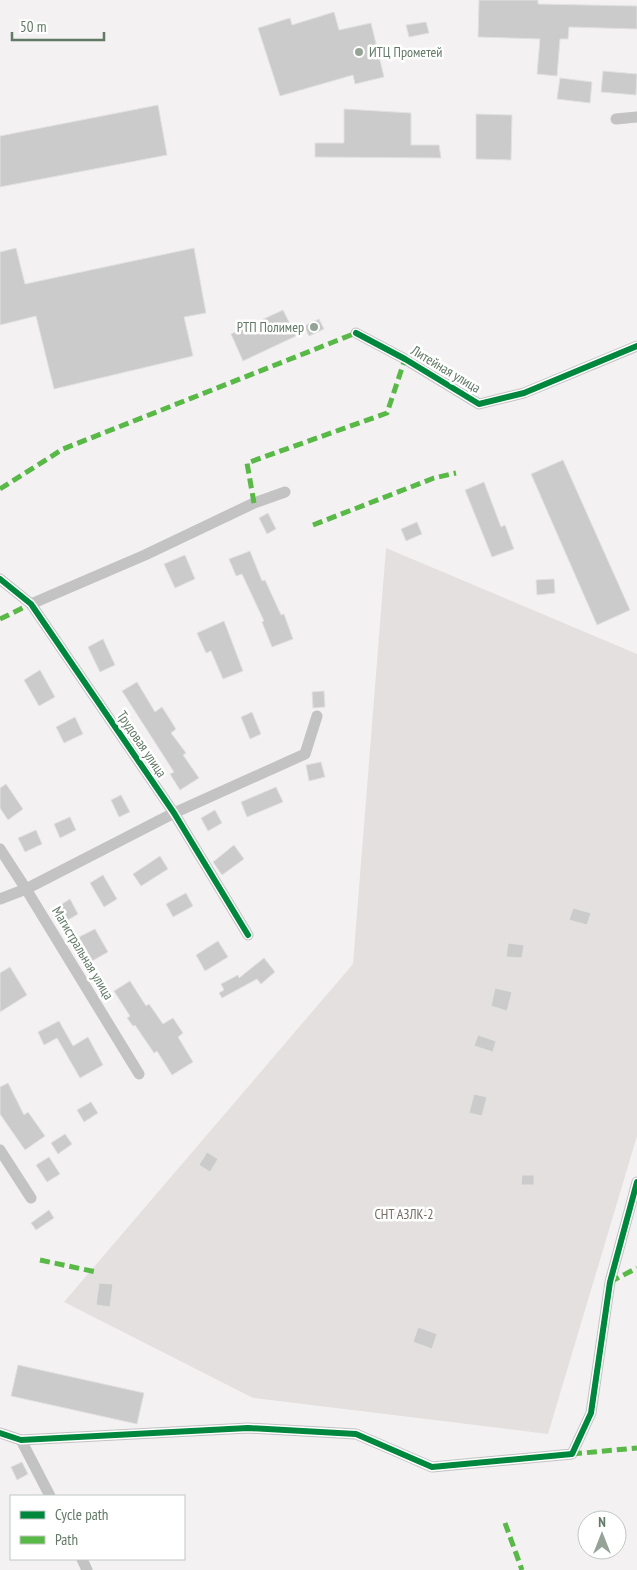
<svg xmlns="http://www.w3.org/2000/svg" width="637" height="1570" font-family="'PT Sans Narrow',sans-serif">
<rect width="100%" height="100%" fill="#f3f1f2"/>
<polygon fill="#e4e0df" points="386,548 637,654 637,1136 548,1434 253,1398 64,1302 353,964"/>
<g fill="#cacbca" stroke="#e2e1e2">
<polygon points="479,0 538,0 538,4 637,6 637,29 569,27 568,39 560,39 557,76 537,74 540,39 478,37"/>
<polygon points="334,12 339,30 371,23 384,77 355,84 353,75 280,96 258,28 290,18 292,25"/>
<polygon points="426,22 429,33 409,37 406,25"/>
<polygon points="603,71 637,74 636,95 601,92"/>
<polygon points="560,78 592,82 590,103 557,99"/>
<polygon points="158,105 167,155 0,187 0,136"/>
<polygon points="344,109 411,113 411,145 439,145 441,158 315,157 315,143 344,143"/>
<polygon points="476,114 512,115 511,160 476,159"/>
<polygon points="16,248 25,284 194,248 206,313 184,317 193,356 54,389 36,316 0,325 0,252"/>
<polygon points="283,310 296,336 243,361 231,334"/>
<polygon points="319,319 324,329 309,336 304,326"/>
<polygon points="563,460 630,610 597,625 531,474"/>
<polygon points="484,482 501,527 505,525 514,549 492,557 465,490"/>
<polygon points="268,513 276,529 267,534 259,518"/>
<polygon points="417,522 422,534 406,541 401,529"/>
<polygon points="250,551 262,581 265,580 281,615 284,614 293,639 272,647 262,622 264,621 242,574 236,576 229,559"/>
<polygon points="185,555 195,579 175,588 164,564"/>
<polygon points="554,579 555,593 537,595 536,580"/>
<polygon points="224,621 243,671 223,679 211,651 206,653 197,633"/>
<polygon points="103,639 115,665 100,672 88,647"/>
<polygon points="40,670 55,697 39,706 24,680"/>
<polygon points="137,682 155,712 162,707 176,729 171,733 186,753 183,755 199,778 180,790 170,774 174,772 122,691"/>
<polygon points="324,691 325,707 313,708 312,692"/>
<polygon points="252,712 261,734 250,739 241,717"/>
<polygon points="75,717 83,734 64,743 56,727"/>
<polygon points="321,762 325,777 309,781 306,765"/>
<polygon points="6,784 23,809 8,820 0,808 0,788"/>
<polygon points="276,787 283,802 247,817 241,802"/>
<polygon points="121,795 130,812 119,817 111,800"/>
<polygon points="215,810 222,823 208,831 201,818"/>
<polygon points="70,817 76,830 60,838 54,824"/>
<polygon points="36,830 42,844 25,852 18,838"/>
<polygon points="234,845 244,859 222,875 213,862"/>
<polygon points="160,856 168,869 141,886 133,874"/>
<polygon points="103,875 117,899 104,907 90,883"/>
<polygon points="186,893 193,906 173,917 166,904"/>
<polygon points="70,899 78,914 63,923 54,909"/>
<polygon points="573,908 591,913 587,925 569,920"/>
<polygon points="95,929 108,952 92,961 79,937"/>
<polygon points="218,941 228,957 205,971 196,955"/>
<polygon points="508,943 524,945 522,958 506,957"/>
<polygon points="264,958 275,972 261,984 257,979 222,998 219,993 224,990 221,984 238,975 239,978"/>
<polygon points="10,967 27,995 0,1012 0,973"/>
<polygon points="130,981 146,1006 149,1004 163,1024 173,1018 183,1033 178,1037 193,1062 172,1075 157,1051 154,1053 135,1025 133,1026 127,1018 130,1016 114,991"/>
<polygon points="495,988 512,992 507,1011 491,1006"/>
<polygon points="59,1021 73,1046 88,1037 103,1065 80,1078 57,1038 44,1045 38,1032"/>
<polygon points="478,1035 496,1041 493,1052 474,1046"/>
<polygon points="8,1083 24,1115 28,1112 45,1136 25,1150 0,1114 0,1087"/>
<polygon points="474,1094 487,1097 482,1116 469,1113"/>
<polygon points="91,1102 98,1113 84,1122 77,1110"/>
<polygon points="65,1134 72,1144 58,1154 51,1143"/>
<polygon points="207,1152 218,1159 210,1172 199,1165"/>
<polygon points="49,1157 60,1174 47,1182 36,1165"/>
<polygon points="522,1175 534,1175 534,1185 521,1185"/>
<polygon points="49,1210 54,1218 36,1230 31,1223"/>
<polygon points="99,1283 113,1284 110,1307 96,1305"/>
<polygon points="418,1327 437,1334 432,1349 413,1342"/>
<polygon points="18,1365 144,1393 137,1424 11,1396"/>
<polygon points="22,1462 28,1474 17,1480 11,1467"/>
</g>
<g fill="none" stroke-linecap="round" stroke-linejoin="round">
<g stroke="#c2c3c2" stroke-width="11">
<polyline points="616,119 637,117"/>
<polyline points="356,333 405,359 479,404 524,393 637,346"/>
<polyline points="0,579 31,604 174,813 248,935"/>
<polyline points="31,604 145,555 254,503 285,492"/>
<polyline points="0,849 26,889 139,1074"/>
<polyline points="0,899 26,889 174,813 305,754 317,716"/>
<polyline points="0,1150 31,1198"/>
<polyline points="0,1433 21,1440 248,1428 356,1434 432,1467 572,1454 591,1413 610,1282 637,1182"/>
<polyline points="21,1440 50,1496"/>
<polyline points="82,1559 87,1570"/>
</g>
<g stroke="#58b947" stroke-width="5" stroke-dasharray="10 5" stroke-linecap="butt">
<polyline points="0,489 63,449 356,333"/>
<polyline points="254,503 247,463 387,413 405,359"/>
<polyline points="313,525 434,478 456,473"/>
<polyline points="0,619 31,604"/>
<polyline points="40,1260 96,1272"/>
<polyline points="610,1282 637,1268"/>
<polyline points="572,1454 637,1448"/>
<polyline points="505,1523 522,1570"/>
</g>
<g stroke="#fff" stroke-width="9">
<g id="cycleway">
<polyline points="356,333 405,359 479,404 524,393 637,346"/>
<polyline points="0,579 31,604 174,813 248,935"/>
<polyline points="0,1433 21,1440 248,1428 356,1434 432,1467 572,1454 591,1413 610,1282 637,1182"/>
</g>
</g>
<use href="#cycleway" stroke="#00873e" stroke-width="6"/>
</g>
<g fill="#95a397" stroke="#fff" stroke-width="2">
<circle cx="359" cy="52" r="5"/>
<circle cx="314" cy="327" r="5"/>
</g>
<g text-anchor="middle" stroke-width="5" stroke-linejoin="round" paint-order="stroke">
<g font-size="14" fill="#627966" stroke="#fff" text-anchor="start">
<text x="369" y="57">ИТЦ Прометей</text>
<text x="304" y="332" text-anchor="end">РТП Полимер</text>
</g>
<g font-size="14" fill="#627966" stroke="#fff">
<text transform="translate(446 369) rotate(31)" y="5">Литейная улица</text>
<text transform="translate(142 744) rotate(56)" y="5">Трудовая улица</text>
<text transform="translate(83 953) rotate(59)" y="5">Магистральная улица</text>
</g>
<g font-size="14" fill="#766e64" stroke="#fff">
<text x="404" y="1219">СНТ АЗЛК-2</text>
</g>
</g>
<rect x="10" y="1495" width="175" height="65" fill="#ffffff" stroke="#c0c9c2"/>
<rect x="20" y="1511" width="25" height="8" fill="#00873e" stroke="#c0c9c2"/>
<text x="55" y="1520" font-size="15" fill="#627966">Cycle path</text>
<rect x="20" y="1536" width="25" height="8" fill="#58b947" stroke="#c0c9c2"/>
<text x="55" y="1545" font-size="15" fill="#627966">Path</text>
<g transform="translate(602 1535)"><circle r="24" fill="#ffffff" stroke="#c0c9c2"/>
<path d="M0-4L9 19L0 12L-9 19Z" fill="#95a397"/>
<text y="-8" font-size="14" font-weight="bold" text-anchor="middle" fill="#627966">N</text>
</g>
<path d="M12 32v8h92v-8" fill="none" stroke="#627966" stroke-width="2.5"/>
<text x="20" y="32" font-size="15" fill="#627966" stroke="#ffffff" stroke-width="4" paint-order="stroke">50 m</text>
</svg>
